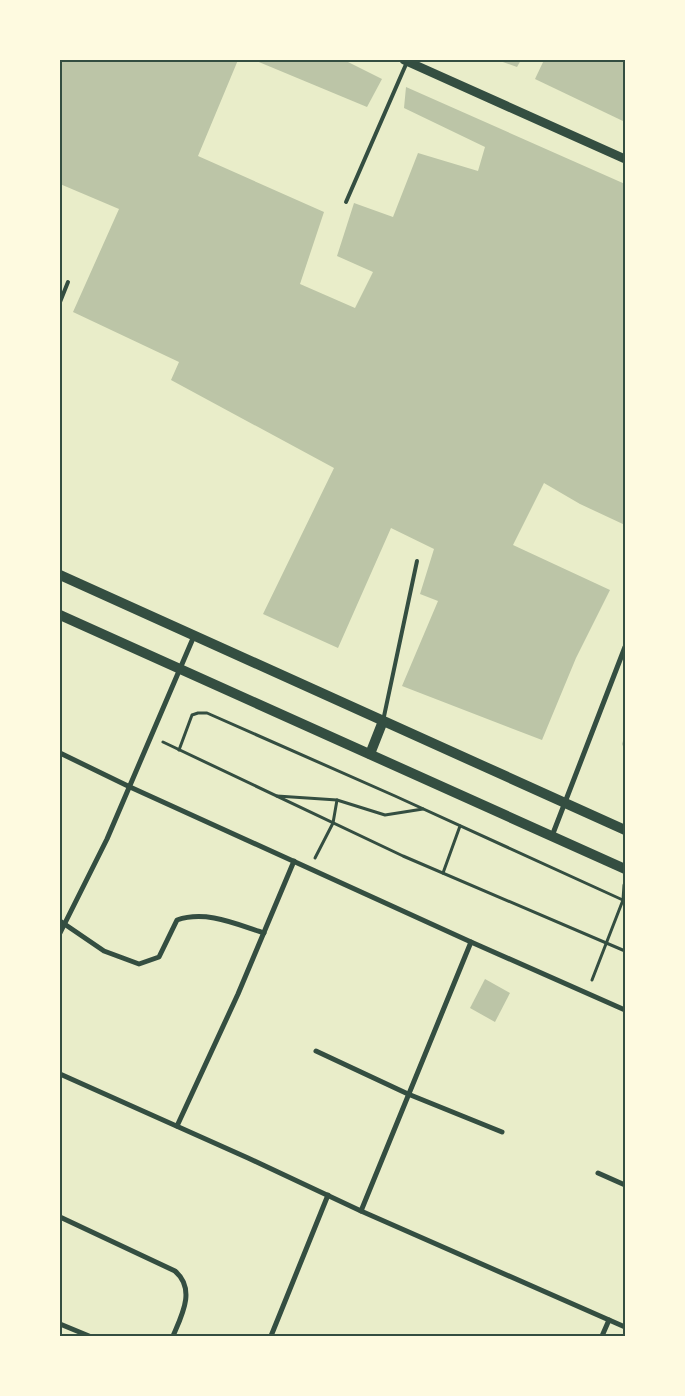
<svg xmlns="http://www.w3.org/2000/svg" width="685" height="1396" font-family="Manrope,sans-serif">
<rect width="100%" height="100%" fill="#e9edc9"/>
<g fill="#bcc5a7">
<polygon points="60,60 238,60 198,156 324,212 300,284 355,308 373,272 337,256 354,203 393,217 418,153 478,171 485,147 404,108 406,87 625,184 625,525 580,504 544,483 513,545 610,590 576,658 542,740 402,686 438,601 420,594 434,549 391,528 338,648 263,614 334,468 171,380 179,362 73,312 119,209 60,184"/>
<polygon points="254,60 344,60 382,79 367,107"/>
<polygon points="497,60 521,60 517,67"/>
<polygon points="544,60 625,60 625,122 535,79"/>
<polygon points="625,735 625,751 622,744"/>
<polygon points="485,979 510,993 495,1022 470,1008"/>
</g>
<g fill="none" stroke-linecap="round" stroke-linejoin="round">
<g stroke="#344e41" stroke-width="3">
<polyline points="163,742 403,856 625,951"/>
<polyline points="179,750 192,715 198,713 207,713 395,796 625,901"/>
<polyline points="277,796 337,800 385,815 423,809"/>
<polyline points="315,858 333,823 337,800"/>
<polyline points="443,873 460,826"/>
<polyline points="592,980 623,900 624,885"/>
</g>
<g stroke="#344e41" stroke-width="4">
<polyline points="346,202 407,62"/>
<polyline points="60,302 68,282"/>
<polyline points="383,721 417,561"/>
</g>
<g stroke="#344e41" stroke-width="5">
<polyline points="60,753 130,787 471,942 625,1010"/>
<polyline points="552,836 625,647"/>
<path d="M60,921L104,951L139,964L159,957L177,920C206,910 236,924 264,933"/>
<polyline points="60,933 107,839 194,636"/>
<polyline points="316,1051 408,1094 502,1132"/>
<polyline points="60,1074 248,1158 361,1211 625,1327"/>
<polyline points="177,1126 238,994 294,861"/>
<polyline points="598,1173 625,1185"/>
<polyline points="361,1211 471,942"/>
<path d="M60,1217L175,1271C196,1289 182,1315 173,1336"/>
<polyline points="60,1324 89,1336"/>
<polyline points="271,1336 328,1195"/>
<polyline points="602,1336 609,1320"/>
</g>
<polyline stroke="#344e41" stroke-width="9" points="404,60 625,159"/>
<g stroke="#344e41" stroke-width="10">
<polyline points="60,575 625,830"/>
<polyline points="60,615 625,869"/>
<polyline points="370,754 383,721"/>
</g>
</g>
<rect width="685" height="1396" fill="none" stroke="#fefae0" stroke-width="122"/>
<rect x="61" y="61" width="563" height="1274" fill="none" stroke="#344e41" stroke-width="2"/>
</svg>
